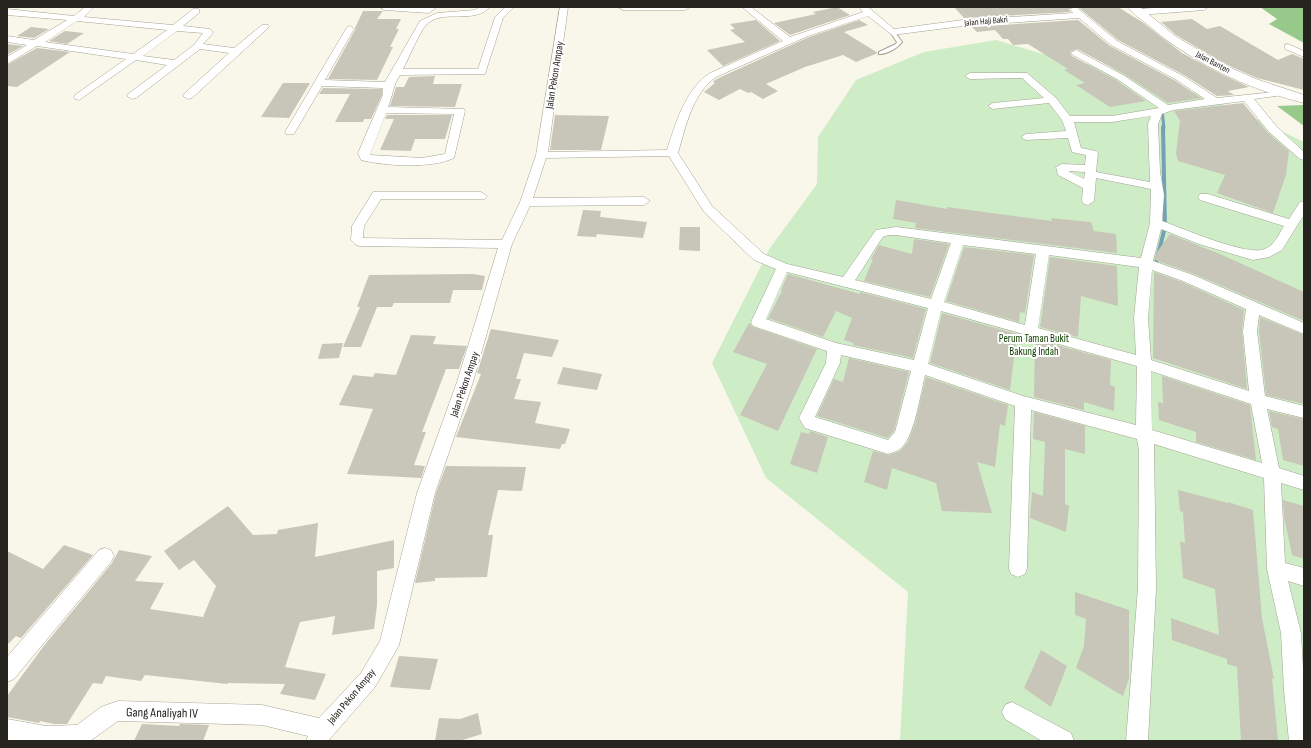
<svg xmlns="http://www.w3.org/2000/svg" width="1311" height="748" font-family="'Sofia Sans Condensed',sans-serif">
<rect width="100%" height="100%" fill="#f9f7e9"/>
<polygon fill="#ceedc6" points="996,40 1063,60 1151,75 1236,109 1304,142 1304,741 900,741 908,592 766,478 712,363 770,248 817,184 818,137 856,80 924,52"/>
<g fill="#97c98b">
<polygon points="1260,7 1304,7 1304,43 1269,24 1277,19"/>
<polygon points="1304,105 1304,126 1277,106"/>
</g>
<g fill="none" stroke-linecap="round" stroke-linejoin="round">
<polyline stroke="#73a1b6" stroke-width="3" points="1162,110 1164,128"/>
<polyline stroke="#73a1b6" stroke-width="4" points="1155,267 1165,227 1163,127"/>
</g>
<g fill="#c8c6b8">
<polygon points="837,7 850,15 790,35 774,23 816,14 813,12"/>
<polygon points="954,7 1071,7 1069,9 1070,12 964,18"/>
<polygon points="1078,7 1118,7 1142,22 1182,53 1221,74 1249,87 1228,91 1234,95 1217,96 1184,75 1118,40"/>
<polygon points="363,11 383,11 377,19 401,19 396,29 399,29 390,47 393,47 377,80 328,79 355,30 355,28"/>
<polygon points="1192,19 1207,29 1220,26 1278,60 1292,54 1304,59 1304,90 1257,78 1223,63 1176,35 1161,22"/>
<polygon points="756,20 780,41 723,66 707,50 745,42 730,30 735,29 730,24"/>
<polygon points="859,20 868,25 844,32 878,53 856,62 843,55 805,67 766,84 778,91 763,99 751,92 748,93 740,89 719,100 704,92 715,83 713,82 715,80 723,76 809,37"/>
<polygon points="1078,20 1110,46 1176,81 1201,98 1168,103 1124,74 1077,49 1070,52 1072,56 1116,80 1146,101 1110,107 1076,85 1085,83 1064,70 1068,69 1028,44 1013,45 1008,39 1003,39 995,30 977,32 972,27"/>
<polygon points="31,27 49,29 34,38 17,36"/>
<polygon points="65,31 84,33 67,44 49,41"/>
<polygon points="7,44 23,46 7,55"/>
<polygon points="37,48 70,52 17,87 7,86 7,65"/>
<polygon points="435,76 433,84 462,84 455,107 390,106 396,87 404,87 409,77"/>
<polygon points="283,83 310,83 289,118 261,117"/>
<polygon points="323,88 382,89 382,95 371,119 364,119 363,122 335,122 350,94 319,94"/>
<polygon points="1243,103 1268,133 1289,151 1286,175 1273,213 1217,193 1225,175 1178,161 1176,153 1180,121 1174,111"/>
<polygon points="387,115 452,115 445,139 415,139 411,151 380,150 394,119 385,119"/>
<polygon points="555,115 609,116 601,150 550,150"/>
<polygon points="896,200 947,209 947,207 1052,221 1051,218 1091,222 1094,231 1116,234 1117,253 915,228 916,223 893,219"/>
<polygon points="583,210 601,211 600,217 647,222 643,238 597,234 596,237 577,236"/>
<polygon points="680,227 700,227 700,251 679,250"/>
<polygon points="1170,234 1222,255 1304,292 1304,321 1194,274 1155,260 1157,252"/>
<polygon points="914,239 949,244 930,297 864,281 873,259 871,259 879,245 912,254"/>
<polygon points="964,247 1034,255 1025,313 1020,312 1019,322 946,301"/>
<polygon points="1050,257 1117,266 1118,306 1081,296 1078,337 1040,327"/>
<polygon points="1154,272 1182,282 1244,310 1242,331 1247,389 1153,358"/>
<polygon points="473,274 485,276 482,290 453,290 450,303 394,303 392,307 377,307 361,347 343,347 360,307 357,307 369,275"/>
<polygon points="788,274 860,294 860,292 926,309 913,358 853,345 853,343 844,340 852,318 836,311 823,337 768,318 782,291 781,290"/>
<polygon points="942,313 1017,334 1010,390 930,363"/>
<polygon points="1260,317 1304,335 1304,404 1266,395 1259,331"/>
<polygon points="749,323 753,327 817,349 778,431 740,415 767,364 733,352"/>
<polygon points="491,329 559,340 552,357 524,353 516,379 521,379 514,399 541,402 535,423 570,429 565,444 562,444 560,449 456,437 481,374 477,373"/>
<polygon points="411,335 436,336 433,344 467,346 459,369 446,369 422,432 426,432 414,465 425,466 421,478 347,474 373,409 339,405 353,375 373,377 375,373 396,375"/>
<polygon points="1035,339 1111,360 1110,385 1115,387 1114,411 1084,402 1084,410 1034,397"/>
<polygon points="343,343 339,358 318,359 322,344"/>
<polygon points="849,358 909,372 894,431 888,438 817,416 834,379 843,382"/>
<polygon points="563,367 602,374 597,390 557,384"/>
<polygon points="1162,376 1250,405 1256,460 1196,442 1196,432 1159,420 1158,402 1163,403"/>
<polygon points="926,377 1008,405 1005,426 1000,424 995,467 977,462 992,513 942,511 936,483 892,468 887,490 864,482 873,451 889,455 900,451 908,442 915,424"/>
<polygon points="1269,411 1304,419 1304,466 1283,460 1278,429 1272,427"/>
<polygon points="1034,412 1085,426 1085,454 1065,449 1065,504 1069,506 1066,532 1030,518 1032,492 1043,496 1045,442 1033,439"/>
<polygon points="810,431 828,437 817,473 790,464 801,432 809,434"/>
<polygon points="446,466 526,467 522,491 498,490 488,535 493,535 487,577 435,578 435,581 415,583 436,493"/>
<polygon points="1178,490 1228,503 1228,502 1253,510 1262,618 1274,679 1272,678 1278,741 1241,741 1237,667 1227,664 1227,659 1172,640 1171,618 1219,635 1215,589 1183,578 1180,541 1185,543 1183,512 1180,511"/>
<polygon points="1283,500 1304,506 1304,559 1292,555 1284,517"/>
<polygon points="228,506 253,535 277,534 278,530 318,523 315,557 394,540 394,568 377,571 377,605 374,629 332,635 335,616 300,622 285,667 326,674 315,700 280,694 285,684 228,683 227,684 145,675 141,681 106,676 102,684 93,683 67,724 54,724 40,721 39,723 7,717 7,696 43,647 112,563 119,550 152,556 135,581 164,583 150,609 203,617 216,586 194,560 179,570 164,551"/>
<polygon points="64,545 93,555 21,638 16,636 7,645 7,551 43,569"/>
<polygon points="1075,592 1129,610 1129,678 1123,696 1076,668 1084,646 1086,619 1075,615"/>
<polygon points="1041,650 1067,666 1051,707 1024,688"/>
<polygon points="399,656 438,659 430,690 390,687"/>
<polygon points="478,713 482,734 459,741 435,741 439,718 460,719"/>
<polygon points="142,724 179,726 180,724 209,725 203,741 134,741"/>
</g>
<g fill="none" stroke-linecap="round" stroke-linejoin="round">
<g stroke="#a4a294" stroke-width="2">
<path id="service" d="M890,31H894L902,42C898,48 887,54 879,54V52L896,44L897,42L890,32Z"/>
</g>
<g stroke="#a4a294" stroke-width="1">
<g id="minor">
<path d="M85,7H94L84,17L173,25L193,9H199V13L183,26L210,29L213,33L203,44L234,48L262,25H268L269,27L192,98L188,99L183,96L184,94L229,53L200,49L136,98L132,99L127,96L128,94L167,65L136,60L79,100L75,99L74,97L75,95L126,59L37,46L7,64V57L27,45L7,42V36L34,40L67,20L7,15V9L74,16ZM77,21L167,30L133,54L45,42ZM177,31L203,33L194,45L174,60L143,56Z"/>
<polygon points="380,7 437,7 429,13 384,10"/>
<path d="M480,7H490C474,25 442,8 426,25C419,33 409,58 403,69H478L495,17L505,7H514L503,18L485,74L400,75C393,85 393,95 388,107L464,109L465,111L454,158C431,169 385,166 361,160L358,153L383,95V88L322,86L294,134H286L285,132L347,27L350,26L354,29L325,80L385,82L420,21L437,13L475,10ZM386,113L454,114L445,154L422,158L370,155Z"/>
<path d="M560,7H568L548,152L667,150C676,122 685,90 710,73L783,41L742,7H751L790,37L863,12L859,7H868L894,29L963,20L1073,13L1070,9L1076,7L1117,41L1183,76L1217,98L1283,91L1284,93L1283,95L1254,99L1277,127L1304,152V160L1300,159L1269,132L1244,101L1173,110L1162,114L1158,124L1160,172L1164,195L1162,221C1182,228 1248,257 1265,249C1274,246 1279,234 1284,226L1200,200L1198,197L1200,194H1208L1289,219L1300,202L1304,201V215L1298,224L1282,250L1269,257L1253,260L1199,244L1161,229L1153,261L1193,275L1304,323V334L1259,315L1257,331L1265,396L1304,406V418L1267,409L1279,468L1304,476V490L1281,483L1285,563L1304,568V586L1288,581L1301,633L1304,686V741H1289L1284,690L1281,633L1267,569L1264,478L1154,444L1156,588L1148,741H1126L1138,588L1139,450L1137,439L1031,410L1027,568L1025,574L1018,577L1011,574L1009,568L1015,406L925,375C921,391 914,437 902,447C899,451 893,452 888,454L805,428L799,418L826,363L827,351L753,326L751,322L776,269L754,260L704,212L669,156L546,158L533,198L644,197L650,201L644,205L530,206L512,244L473,382L435,493L399,645L375,687L328,741H306L308,736L262,725L118,721L90,741H7V719L46,726L77,725L101,707L118,701L262,705L319,718L361,673L380,641L417,493L457,382L498,248L360,246L356,245L351,240L352,226L373,192H481L487,196L485,199H381L364,226L363,238L502,240L520,202L536,155ZM868,16L892,35L963,26L1079,18L1111,45L1177,80L1205,99L1168,105L1123,75L1076,50L1071,53L1073,55L1117,79L1159,108L1112,116H1070L1056,98L1027,73H970L965,76L970,79L1022,78L1044,98L993,103L988,106L993,109L1049,103L1062,120L1066,131L1026,134L1021,137L1026,140L1068,138L1072,152L1086,155L1085,165L1062,164L1056,167L1058,175L1083,188L1082,201L1084,204L1088,205L1094,201L1096,178L1151,189L1150,223L1141,258L896,227L876,230L843,277L787,264L764,254L712,206L678,153C686,126 692,94 716,77L808,36ZM1151,116L1148,124L1150,182L1096,172L1098,153L1096,151L1081,148L1074,122H1112ZM1068,171L1085,172L1084,179ZM896,235L951,243L931,299L855,280C860,274 881,238 883,237C886,235 892,235 896,235ZM963,245L1036,254L1025,325L944,302ZM1049,255L1139,267L1134,318L1136,355L1038,328ZM1152,270L1183,281L1246,309L1243,331L1249,391L1151,360L1148,318ZM787,272L928,308L914,360L836,343L766,319ZM941,311L1137,366L1136,425L1023,396L928,364ZM841,355L911,371L895,432L888,440L815,417L840,363ZM1151,371L1251,404L1262,463L1152,430Z"/>
<polygon points="1170,7 1208,7 1204,10 1139,15 1135,12 1139,9"/>
<polygon points="1288,44 1304,51 1304,57 1285,49 1285,45"/>
<polygon points="105,548 111,550 114,556 111,562 14,679 7,682 7,657 99,550"/>
<polygon points="1012,702 1071,733 1074,741 1042,741 1005,719 1002,712 1005,705"/>
</g>
</g>
<g stroke="#a4a294" stroke-width="1">
<g id="tertiary">
<polygon points="618,7 690,7 685,10 623,10"/>
<path d="M1128,7H1140L1175,36L1222,64L1256,79L1304,95V103C1248,89 1192,63 1148,25C1142,20 1133,14 1128,7Z"/>
</g>
</g>
<use href="#service" fill="#fff" fill-rule="evenodd"/>
<use href="#minor" fill="#fff" fill-rule="evenodd"/>
<use href="#tertiary" fill="#fff" fill-rule="evenodd"/>
</g>
<g text-anchor="middle" stroke-width="4" stroke-linejoin="round" paint-order="stroke">
<g font-size="9" fill="#25241f" stroke="#fff">
<text transform="translate(986 21) rotate(-5)" y="3">Jalan Haji Bakri</text>
<text transform="translate(1213 62) rotate(28)" y="3">Jalan Banten</text>
</g>
<g font-size="11" fill="#25241f" stroke="#fff">
<text transform="translate(554 75) rotate(-81)" y="4">Jalan Pekon Ampay</text>
<text transform="translate(464 384) rotate(-71)" y="4">Jalan Pekon Ampay</text>
<text transform="translate(351 696) rotate(-50)" y="4">Jalan Pekon Ampay</text>
</g>
<g font-size="11" fill="#124202" stroke="#fff">
<text x="1034" y="342">Perum Taman Bukit<tspan x="1034" dy="13">Bakung Indah</tspan></text>
</g>
<g font-size="13" fill="#25241f" stroke="#fff">
<text transform="translate(162 712) rotate(1)" y="5">Gang Analiyah IV</text>
</g>
</g>
<rect width="1311" height="748" fill="none" stroke="#25241f" stroke-width="16"/>
</svg>
